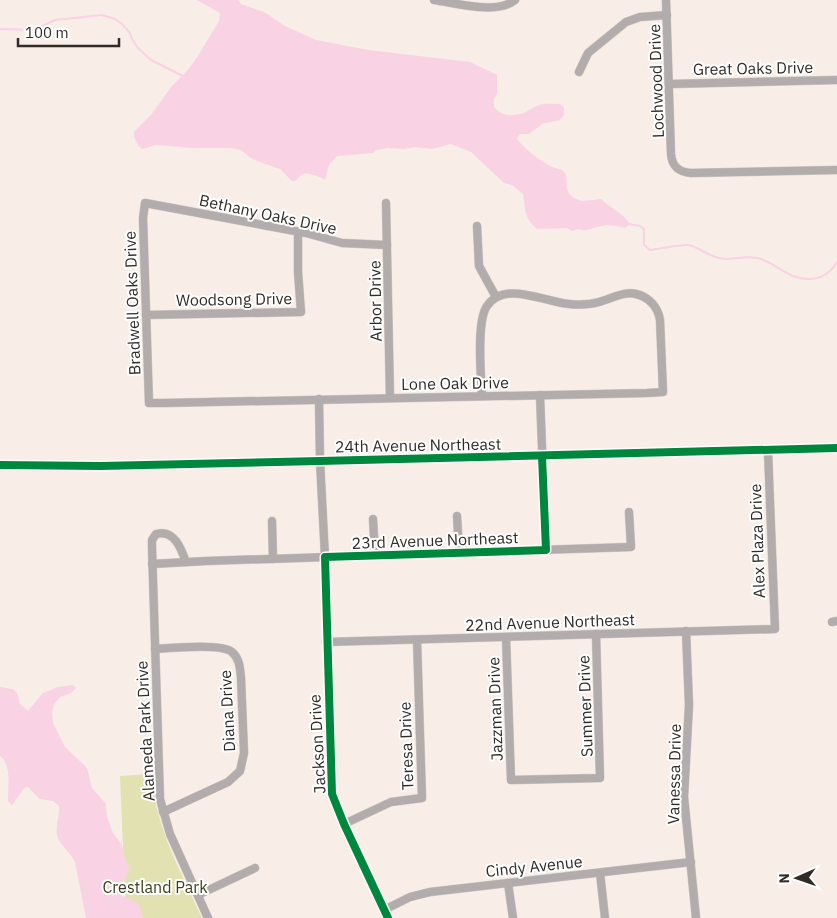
<svg xmlns="http://www.w3.org/2000/svg" width="837" height="918" font-family="'IBM Plex Sans',sans-serif">
<rect width="100%" height="100%" fill="#f8ede7"/>
<path fill="#e2e1b2" d="M152,774C154,825 181,872 202,918H126L120,776Z"/>
<g fill="#f9d2e4">
<path d="M197,0H238L241,4L264,12L285,26L316,40L368,50L470,62L497,75V94L494,99V107C502,117 514,117 526,112C530,110 533,107 537,106C544,103 552,104 560,104L564,108V115L560,120L542,124L529,134H520L517,138C522,148 542,162 552,167C556,169 560,168 563,171C570,177 562,191 574,198C582,203 593,200 601,199C610,208 622,212 630,224L625,228C616,225 606,224 597,227C589,229 586,232 578,229L572,231L567,228L537,229C523,217 526,209 523,194L512,185L504,183L471,152L451,144L432,149L414,147L404,149L387,148L376,150L373,153L337,156L329,165L325,180C319,176 310,173 302,174L295,181H292L280,169L252,159L241,150L231,148H194L155,145L143,149L139,147L134,137V132L151,115L172,86L187,71L198,56L219,21L220,13Z"/>
<path d="M73,685L76,688L71,693L60,697L55,703L52,711L53,723L65,747L87,768L92,788L106,804L107,817L113,833L122,845L124,856L129,867L128,873L121,885L120,894C126,900 135,898 139,905C141,909 141,914 143,918H86L75,862C71,852 59,845 57,835C55,826 60,815 59,806L53,801L40,799L28,787L24,788L12,805L8,801C8,787 12,765 0,756V687L13,689L17,693L20,704L28,711L43,693L58,687Z"/>
</g>
<g fill="none" stroke-linecap="round" stroke-linejoin="round">
<g stroke="#f9d2e4" stroke-width="2">
<polyline points="0,29 34,30 55,20 102,15 115,19 122,24 130,33 132,39 138,48 151,60 183,76"/>
<path d="M628,224L640,226L644,229V245L650,250C659,249 681,244 688,245C699,247 708,256 719,258C733,261 747,254 761,259C778,265 788,279 809,279C822,279 831,272 837,262"/>
</g>
<g stroke="#d3cbc6" stroke-width="9">
<g id="minor">
<path d="M434,0C456,3 497,15 515,0"/>
<path d="M666,0L671,154C672,167 679,172 691,173L837,170"/>
<polyline points="579,72 588,53 626,22 640,17 667,15"/>
<polyline points="670,84 837,80"/>
<polyline points="386,203 390,398"/>
<polyline points="477,226 479,266 496,297"/>
<path d="M387,245L342,243L306,233L145,203L143,218L149,403H164L647,393L663,392L660,320C658,307 649,297 636,294C624,291 611,299 599,302C589,305 579,305 569,304C544,302 505,280 487,306C476,321 481,377 482,396"/>
<polyline points="146,315 301,312 298,272 298,232"/>
<polyline points="540,395 546,550"/>
<polyline points="319,399 320,461 325,557 332,794 344,824 388,918"/>
<polyline points="457,516 459,552"/>
<polyline points="373,519 375,556"/>
<polyline points="272,521 273,559"/>
<path d="M186,562C181,548 174,529 156,534L152,540V548L160,799L170,834L208,918"/>
<polyline points="152,564 206,561 631,547 629,512"/>
<polyline points="832,622 837,621"/>
<polyline points="686,631 689,705 684,797 696,918"/>
<polyline points="506,637 511,780 600,778 596,634"/>
<polyline points="326,642 775,629 768,451"/>
<path d="M155,649C171,648 221,643 232,652C240,659 240,669 241,678L244,753L240,771L228,782L163,812"/>
<polyline points="344,824 391,802 422,798 417,640"/>
<polyline points="600,873 605,918"/>
<polyline points="508,883 513,918"/>
<polyline points="198,895 255,868"/>
<polyline points="384,910 410,897 430,892 691,862"/>
</g>
</g>
<g stroke="#d3cbc6" stroke-width="10">
<polyline id="tertiary" points="0,465 101,466 320,461 837,448"/>
</g>
<use href="#minor" stroke="#b2adac" stroke-width="8"/>
<use href="#tertiary" stroke="#b2adac" stroke-width="9"/>
<g stroke="#fff" stroke-width="11">
<g id="cycleway">
<polyline points="0,465 101,466 320,461 837,448"/>
<polyline points="388,918 344,824 332,794 325,557 546,550 542,456"/>
</g>
</g>
<use href="#cycleway" stroke="#00873e" stroke-width="8"/>
</g>
<g text-anchor="middle" stroke-width="4" stroke-linejoin="round" paint-order="stroke">
<g font-size="16" fill="#312b27" stroke="#fff">
<text transform="translate(753 68) rotate(-1)" y="6">Great Oaks Drive</text>
<text transform="translate(656 81) rotate(-92)" y="6">Lochwood Drive</text>
<text transform="translate(268 214) rotate(12)" y="6">Bethany Oaks Drive</text>
<text transform="translate(234 299) rotate(-1)" y="6">Woodsong Drive</text>
<text transform="translate(375 301) rotate(-91)" y="6">Arbor Drive</text>
<text transform="translate(132 303) rotate(-92)" y="6">Bradwell Oaks Drive</text>
<text transform="translate(455 383) rotate(-1)" y="6">Lone Oak Drive</text>
<text transform="translate(418 445) rotate(-1)" y="6">24th Avenue Northeast</text>
<text transform="translate(435 540) rotate(-2)" y="6">23rd Avenue Northeast</text>
<text transform="translate(757 541) rotate(-92)" y="6">Alex Plaza Drive</text>
<text transform="translate(550 622) rotate(-2)" y="6">22nd Avenue Northeast</text>
<text transform="translate(585 706) rotate(-92)" y="6">Summer Drive</text>
<text transform="translate(495 709) rotate(-92)" y="6">Jazzman Drive</text>
<text transform="translate(227 711) rotate(-93)" y="6">Diana Drive</text>
<text transform="translate(145 731) rotate(-93)" y="6">Alameda Park Drive</text>
<text transform="translate(317 744) rotate(-93)" y="6">Jackson Drive</text>
<text transform="translate(406 746) rotate(-92)" y="6">Teresa Drive</text>
<text transform="translate(674 774) rotate(-89)" y="6">Vanessa Drive</text>
<text transform="translate(534 866) rotate(-6)" y="6">Cindy Avenue</text>
</g>
<g font-size="16" fill="#3d401b" stroke="#fff">
<text x="155" y="893">Crestland Park</text>
</g>
</g>
<g transform="translate(797 878) rotate(268)" stroke="#ffffff" stroke-width="4" paint-order="stroke">
<path d="M0-4L9 19L0 12L-9 19Z" fill="#312b27"/>
<text y="-8" font-size="14" font-weight="bold" text-anchor="middle" fill="#312b27">N</text>
</g>
<path d="M18 38v8h101v-8" fill="none" stroke="#312b27" stroke-width="2.5"/>
<text x="25" y="38" font-size="15" fill="#312b27" stroke="#ffffff" stroke-width="4" paint-order="stroke">100 m</text>
</svg>
